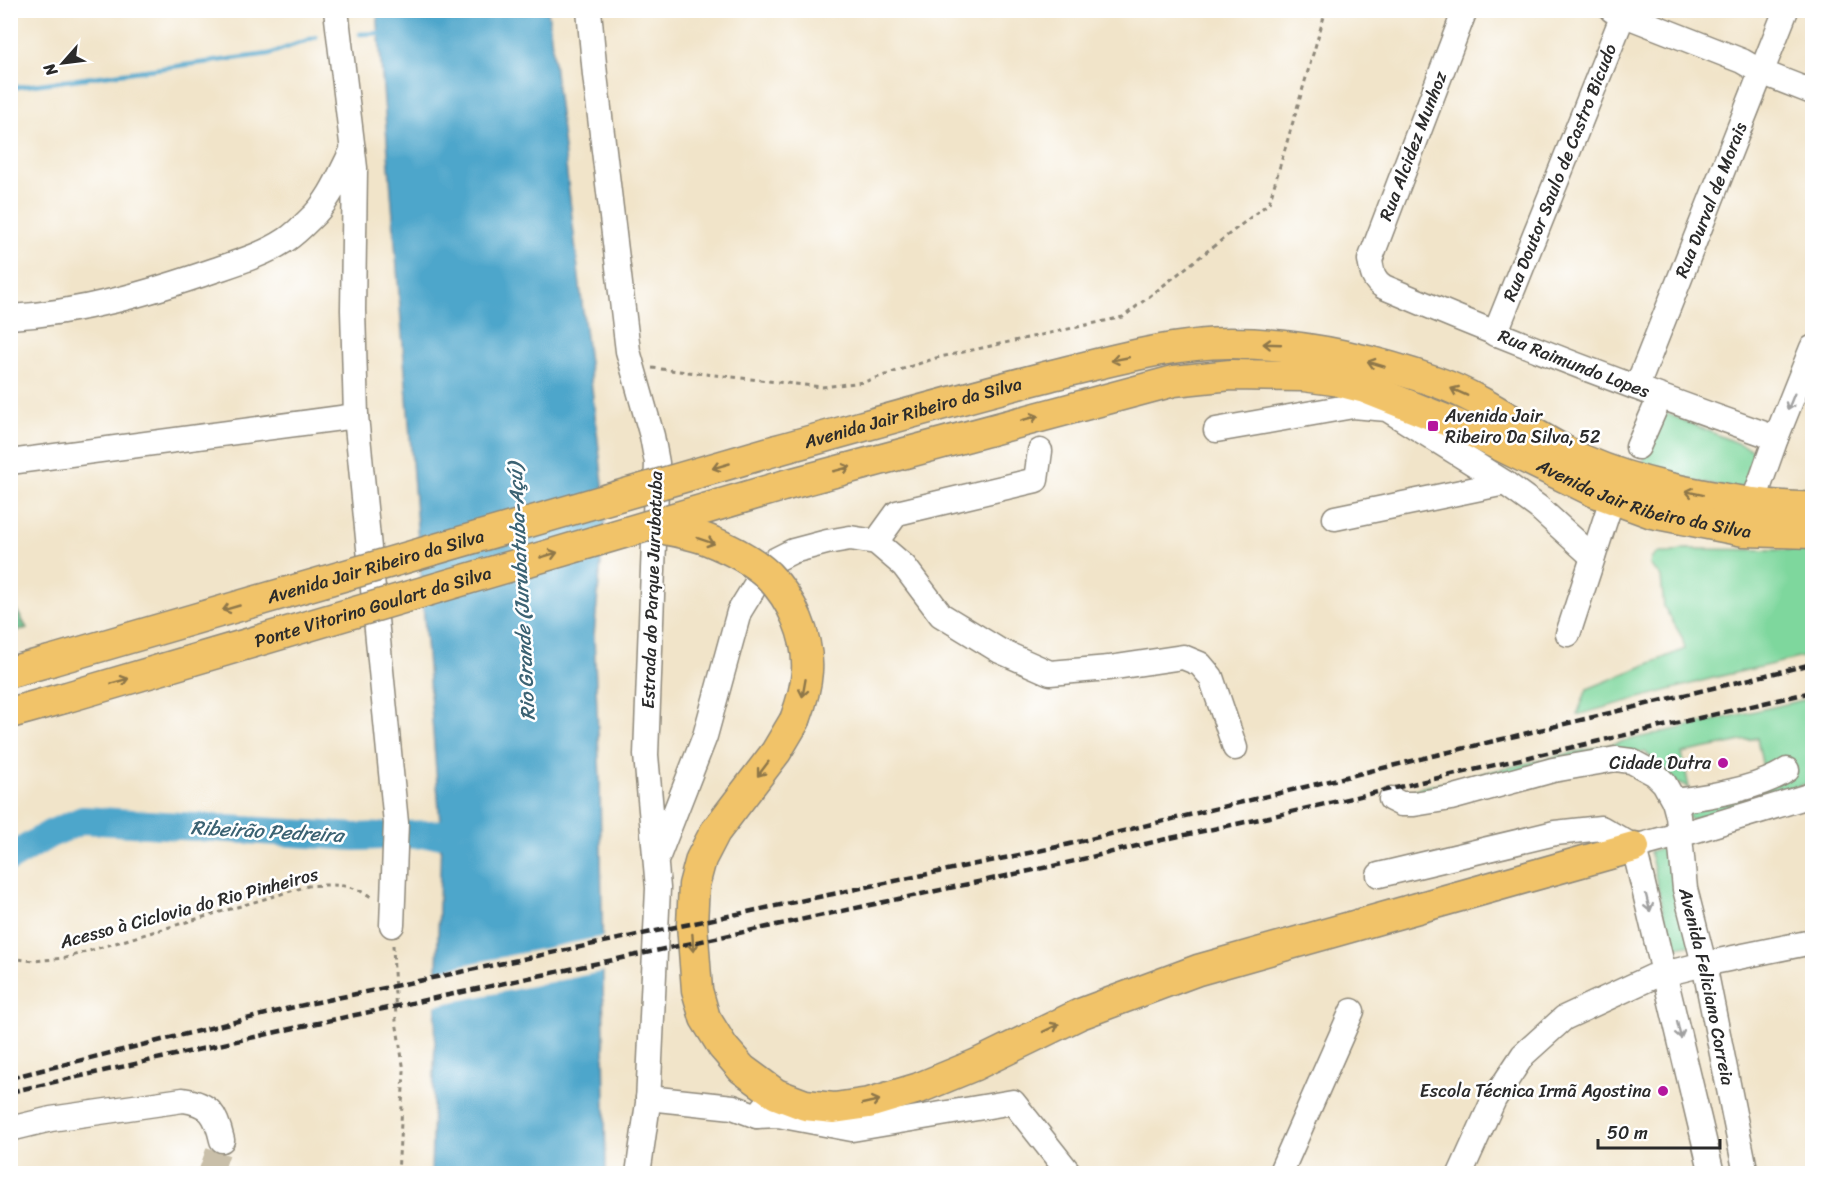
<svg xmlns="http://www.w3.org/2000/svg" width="1823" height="1184" font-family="Sriracha,sans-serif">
<rect width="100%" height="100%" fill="#fff"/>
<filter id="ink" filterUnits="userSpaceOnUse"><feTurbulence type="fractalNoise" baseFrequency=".0167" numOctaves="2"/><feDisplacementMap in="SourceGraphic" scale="12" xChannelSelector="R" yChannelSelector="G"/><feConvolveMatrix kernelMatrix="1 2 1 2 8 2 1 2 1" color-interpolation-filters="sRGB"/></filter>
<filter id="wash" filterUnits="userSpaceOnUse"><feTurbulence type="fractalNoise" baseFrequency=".008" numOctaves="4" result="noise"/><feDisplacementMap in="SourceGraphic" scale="24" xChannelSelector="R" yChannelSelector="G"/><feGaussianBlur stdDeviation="1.35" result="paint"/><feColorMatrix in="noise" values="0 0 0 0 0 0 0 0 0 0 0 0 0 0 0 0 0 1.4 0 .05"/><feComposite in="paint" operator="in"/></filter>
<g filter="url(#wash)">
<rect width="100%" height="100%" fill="#f1e4c9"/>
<g fill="#7ed79d" stroke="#548164" stroke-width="1.5">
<polygon points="1661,411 1758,452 1741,492 1641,468"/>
<polygon points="1684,549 1812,550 1812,655 1713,678 1577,715 1587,689 1685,649 1682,637 1664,607 1661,577 1650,565 1651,559 1657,553 1670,553"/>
<polygon points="1812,698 1812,782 1694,819 1690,820 1682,804 1764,773 1757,738 1682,753 1689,788 1677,783 1645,752 1629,751 1448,793 1400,794 1419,788"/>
<polygon points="1671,847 1693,944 1673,948 1664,916 1650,851"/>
</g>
<polygon fill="#66b884" stroke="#487258" stroke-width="1.5" points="10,599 27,628 11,633 10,633"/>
<polygon fill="#4ea6cb" stroke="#3c687b" stroke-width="1.5" points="377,11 548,11 606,509 594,636 600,782 606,1173 431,1173 441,835"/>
<polygon fill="#f1e4c9" points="605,936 606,971 433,1006 434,971"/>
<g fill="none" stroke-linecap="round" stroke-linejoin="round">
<g stroke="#4ea6cb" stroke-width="4.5">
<polyline points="360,34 384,33"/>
<polyline points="10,88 269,54 316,37"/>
</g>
<polyline stroke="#4ea6cb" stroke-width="28" points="10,858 50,834 83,820 356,837 479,832"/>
</g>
</g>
<g filter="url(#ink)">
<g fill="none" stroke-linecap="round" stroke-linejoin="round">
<polyline stroke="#c9bfa9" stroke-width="24" stroke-dasharray="24 12" stroke-linecap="butt" points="210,1174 222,1140"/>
<g stroke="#8e887a" stroke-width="27">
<g id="minor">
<polyline points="336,10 355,168 353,310 356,416 396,823 392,925"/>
<polyline points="589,10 595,75 628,351 652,436 657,463 646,755 658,888 648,1103 638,1174"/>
<path id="s1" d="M1465,10L1370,260C1372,273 1373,280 1384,287C1513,342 1644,392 1776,438"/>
<polyline points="1612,10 1742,61 1761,72 1812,92"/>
<path d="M10,317C80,313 149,293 215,270C239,262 265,254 286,240C295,234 303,226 310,219C330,201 341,172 353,149"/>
<path id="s2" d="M1495,334L1625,10"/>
<path id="s3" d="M1635,387L1642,374L1786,10"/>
<polyline points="1216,430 1353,406 1387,409 1505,483 1538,507 1593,557"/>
<polyline points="1638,447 1660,397"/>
<polyline points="10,462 356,416"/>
<polyline points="1335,518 1505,483"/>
<polyline points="1747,520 1776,438 1812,348"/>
<polyline points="876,542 897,513 1036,480 1040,451"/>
<polyline points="1568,634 1612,499"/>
<path id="s4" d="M1391,799L1401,804H1414L1451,798L1553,770L1616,759L1631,761L1655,774L1664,783L1674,801L1678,816L1685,889L1704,964L1746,1174"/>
<path d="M1674,801C1706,797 1761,788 1787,770"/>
<polyline points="1634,847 1712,1174"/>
<polyline points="1634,847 1693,831 1812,795"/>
<polyline points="658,856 705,736 739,612 769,563 793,551 827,542 850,538 876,542 904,566 941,615 1000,651 1050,673 1109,668 1183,657 1200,664 1211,677 1235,748"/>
<polyline points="1379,875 1555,833 1601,828 1634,847"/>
<polyline points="648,1098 733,1107 757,1116 767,1104"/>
<polyline points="757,1116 778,1115 852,1129 1013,1102 1070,1174"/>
<path d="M10,1129L51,1119L183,1100C210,1104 216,1114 222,1140"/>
<polyline points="1280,1174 1352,1011"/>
<polyline points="1460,1174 1494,1099 1523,1055 1564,1018 1652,977 1704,964 1812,942"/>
</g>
</g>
<g stroke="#8e887a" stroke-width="33">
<g id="major">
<path id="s5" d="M777,450C868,425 958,399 1049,376C1105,362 1173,343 1230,343C1301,343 1371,359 1437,382C1490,401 1534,438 1585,461C1638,484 1697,495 1753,503C1773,505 1793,508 1812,507"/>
<path id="s6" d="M786,485L1174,381L1231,375L1303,376L1334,380L1365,388L1458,425L1595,492L1652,513L1744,531L1812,533"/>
<polyline points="10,672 50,661"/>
<polyline points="10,713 64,698"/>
<polyline points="795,720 776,752 715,832 701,859 694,885 692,924 697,990 705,1018 723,1047 742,1069 776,1094 805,1105 834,1108 869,1103 919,1088 975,1065 1080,1014 1198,970 1634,847"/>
</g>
</g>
<g stroke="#8e887a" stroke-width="3" stroke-dasharray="4.5 4.5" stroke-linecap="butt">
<polyline points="652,368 822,387 864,382 936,358 1123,317 1269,203 1326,10"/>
<polyline points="393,945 396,1021 404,1071 398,1174"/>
<path d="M10,958L34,961L65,958L308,886C333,884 350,883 373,898"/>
</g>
<use href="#minor" stroke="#fff" stroke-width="24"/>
<use href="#major" stroke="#f1c369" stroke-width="30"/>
<g stroke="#2b2b2b" stroke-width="4.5" stroke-dasharray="9 4.5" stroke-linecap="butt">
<polyline points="10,1078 294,1007 1057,847 1812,664"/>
<polyline points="10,1092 299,1027 1062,864 1166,839 1269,817 1812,692"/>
</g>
<g stroke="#8e887a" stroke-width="33" stroke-linecap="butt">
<g id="major-bridge">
<path d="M650,526C669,530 690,533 708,540C728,548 752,560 768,575C792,599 809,637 807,671C806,688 801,704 795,720"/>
<path id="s7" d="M50,661L777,450"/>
<path id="s8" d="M64,698L786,485"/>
</g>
</g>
<use href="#major-bridge" stroke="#f1c369" stroke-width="30"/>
</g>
<defs><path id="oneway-shaft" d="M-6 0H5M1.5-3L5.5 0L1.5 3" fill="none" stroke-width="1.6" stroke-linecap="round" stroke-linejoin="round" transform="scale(1.5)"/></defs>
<g stroke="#8e774a">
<use href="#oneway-shaft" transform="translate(1272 344) rotate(-178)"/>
<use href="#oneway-shaft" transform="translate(1120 359) rotate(169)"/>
<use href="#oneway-shaft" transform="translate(1376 364) rotate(-163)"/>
<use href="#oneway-shaft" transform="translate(1459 392) rotate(-156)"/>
<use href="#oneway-shaft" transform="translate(1030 418) rotate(-15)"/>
<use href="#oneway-shaft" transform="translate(721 466) rotate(164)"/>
<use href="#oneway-shaft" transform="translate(842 469) rotate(-15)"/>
<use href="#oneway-shaft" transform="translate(1694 493) rotate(-168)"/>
<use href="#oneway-shaft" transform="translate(706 541) rotate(19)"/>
<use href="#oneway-shaft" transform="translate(549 555) rotate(-16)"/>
<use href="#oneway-shaft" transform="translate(231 608) rotate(164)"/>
<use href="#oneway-shaft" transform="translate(120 681) rotate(-16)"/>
<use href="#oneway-shaft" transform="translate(804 688) rotate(100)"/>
<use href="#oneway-shaft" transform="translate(763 769) rotate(127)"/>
<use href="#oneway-shaft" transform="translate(693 943) rotate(86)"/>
<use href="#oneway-shaft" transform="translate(1051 1028) rotate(-26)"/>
<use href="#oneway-shaft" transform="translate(871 1102) rotate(-13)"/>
</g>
<g stroke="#a0a0a0">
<use href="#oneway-shaft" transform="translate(1791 402) rotate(112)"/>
<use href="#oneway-shaft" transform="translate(1648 903) rotate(76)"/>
<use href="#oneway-shaft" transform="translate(1679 1030) rotate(77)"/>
</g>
</g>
<g fill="#b5179e" stroke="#fff" stroke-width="2">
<rect x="1427" y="420" width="12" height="12" rx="3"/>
<circle cx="1723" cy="763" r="6"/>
<circle cx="1663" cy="1091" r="6"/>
</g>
<g text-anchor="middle" stroke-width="5" stroke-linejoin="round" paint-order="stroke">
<g font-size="18" fill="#2b2b2b" stroke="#fff">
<text transform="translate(1413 146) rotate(-69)" y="6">Rua Alcidez Munhoz</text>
<text dy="6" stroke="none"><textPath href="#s2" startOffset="174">Rua Doutor Saulo de Castro Bicudo</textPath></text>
<text dy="6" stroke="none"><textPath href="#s3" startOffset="202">Rua Durval de Morais</textPath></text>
<text dy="6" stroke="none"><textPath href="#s1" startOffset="504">Rua Raimundo Lopes</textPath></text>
<text dy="6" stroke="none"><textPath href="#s5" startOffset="141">Avenida Jair Ribeiro da Silva</textPath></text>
<text dy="6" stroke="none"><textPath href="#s6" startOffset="896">Avenida Jair Ribeiro da Silva</textPath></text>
<text dy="6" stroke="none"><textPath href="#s7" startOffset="339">Avenida Jair Ribeiro da Silva</textPath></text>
<text transform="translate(652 590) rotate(-88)" y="6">Estrada do Parque Jurubatuba</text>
<text dy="6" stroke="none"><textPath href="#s8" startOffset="322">Ponte Vitorino Goulart da Silva</textPath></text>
<text transform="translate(189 908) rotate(-15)" y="6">Acesso à Ciclovia do Rio Pinheiros</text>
<text dy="6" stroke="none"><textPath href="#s4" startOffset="496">Avenida Feliciano Correia</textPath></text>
</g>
<g font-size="18" fill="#2b2b2b" stroke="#fff" text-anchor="end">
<text x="1445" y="422" text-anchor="start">Avenida Jair<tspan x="1445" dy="21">Ribeiro Da Silva, 52</tspan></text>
<text x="1711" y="769">Cidade Dutra</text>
<text x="1651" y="1097">Escola Técnica Irmã Agostina</text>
</g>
<g font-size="20" font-style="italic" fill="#3b6273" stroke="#fff">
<text transform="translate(521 592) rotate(-93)" y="7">Rio Grande (Jurubatuba-Açú)</text>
<text transform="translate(267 831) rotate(3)" y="7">Ribeirão Pedreira</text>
</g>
</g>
<rect width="1823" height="1184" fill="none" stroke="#fff" stroke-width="36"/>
<g transform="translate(63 63) rotate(242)" stroke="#ffffff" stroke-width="4.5" paint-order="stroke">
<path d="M0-4.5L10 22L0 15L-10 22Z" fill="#2b2b2b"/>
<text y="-9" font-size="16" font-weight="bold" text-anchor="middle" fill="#2b2b2b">N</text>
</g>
<path d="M1598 1139v9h122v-9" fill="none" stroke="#2b2b2b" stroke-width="3"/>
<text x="1607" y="1139" font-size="18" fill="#2b2b2b" stroke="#ffffff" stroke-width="4.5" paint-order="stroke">50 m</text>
</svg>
